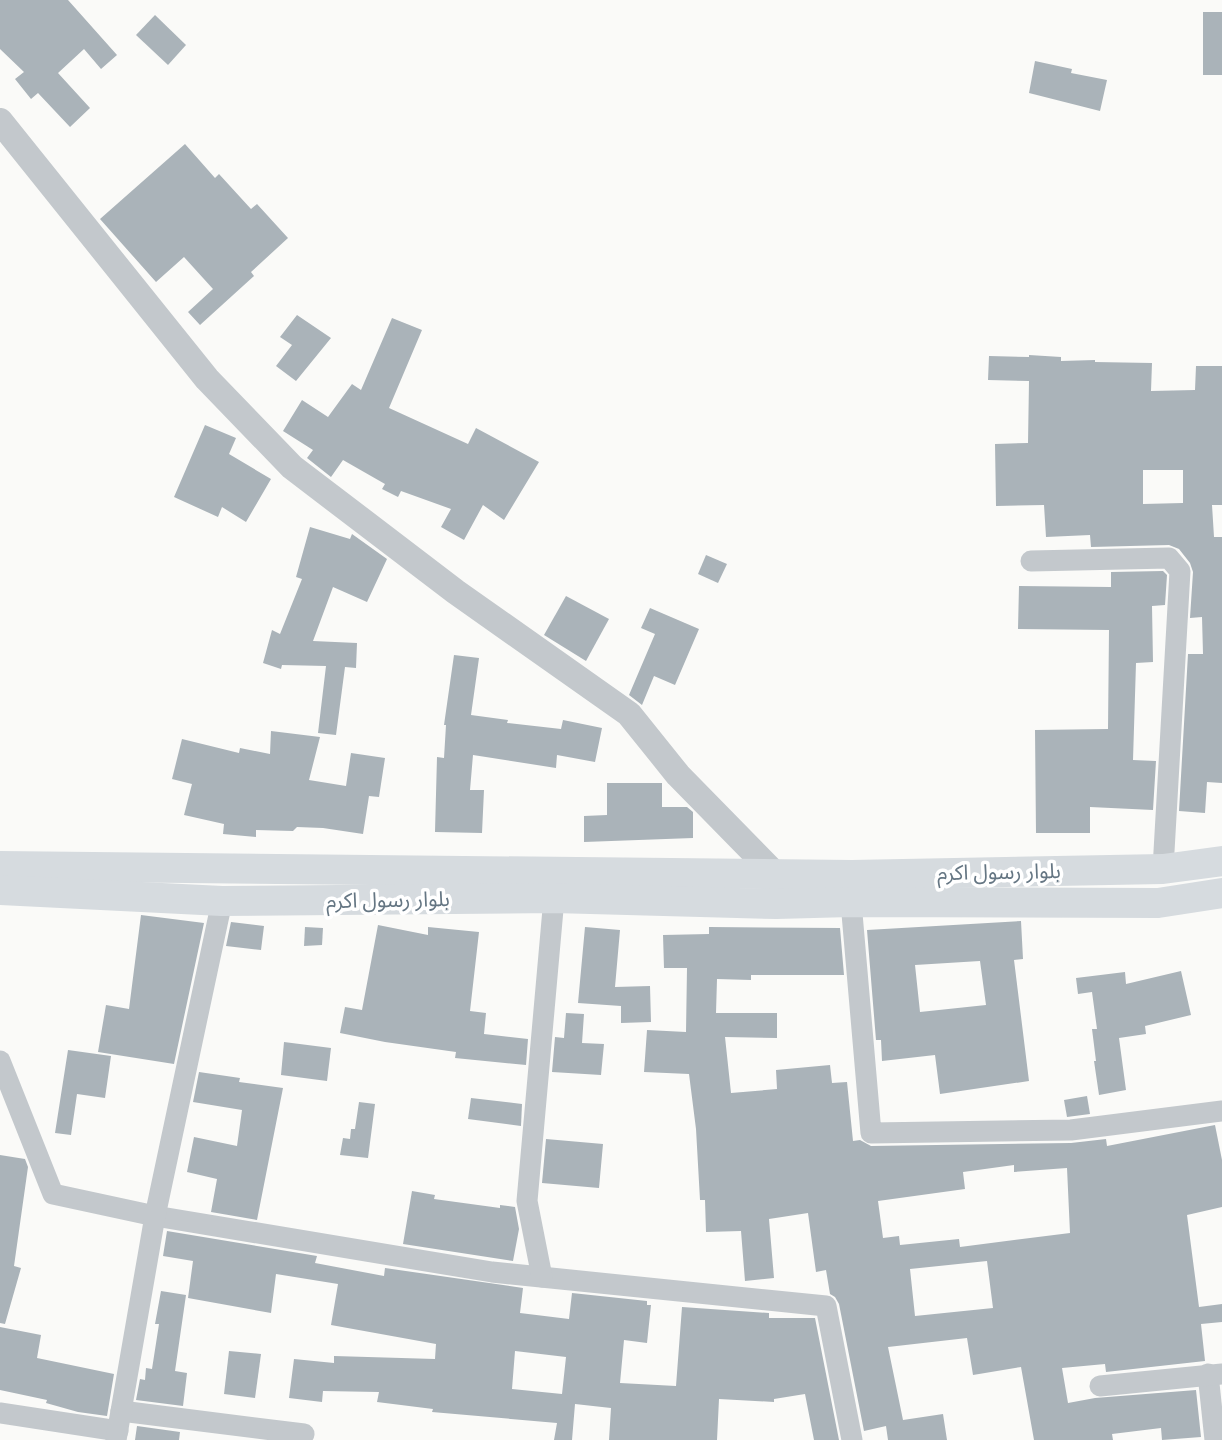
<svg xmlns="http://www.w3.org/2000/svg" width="1222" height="1440" font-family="'IBM Plex Sans','Noto Sans Arabic',sans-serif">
<rect width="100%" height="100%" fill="#fafaf8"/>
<g fill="#aab3b9" fill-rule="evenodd">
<polygon points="0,0 68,0 117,55 101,69 84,49 58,73 90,108 70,127 38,93 31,99 15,79 24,72 0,49"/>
<rect x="1203" y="12" width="19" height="63"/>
<polygon points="155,15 186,45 168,65 136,35"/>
<polygon points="1035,61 1072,69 1071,73 1107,80 1100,111 1029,93"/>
<polygon points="185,144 215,178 219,174 251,209 257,204 288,238 251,272 254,276 200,325 188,312 213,289 184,257 156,282 100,219"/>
<polygon points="297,315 331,338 296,381 276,366 292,345 280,337"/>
<polygon points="392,318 422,330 389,408 468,444 476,428 539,462 504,520 483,505 464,540 441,527 451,509 401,491 398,497 382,489 385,484 343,460 331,477 307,458 313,450 283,431 302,400 328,417 352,384 361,390"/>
<path d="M1029,355L1061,357V361L1095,360V362L1152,363L1151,391L1195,390L1196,366H1222V505H1212L1214,537H1222V783L1207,782L1205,813L1179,811L1188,654H1203L1202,617L1190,618L1193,572L1190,563L1179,549L1169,545L1091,547L1090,535L1046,537L1044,505L996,506L995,444L1028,443L1029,381L988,380L989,356L1029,357ZM1143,470H1183V503L1143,504Z"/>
<polygon points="205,425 236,438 229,454 271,479 246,522 222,507 218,517 174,497"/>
<polygon points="310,527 350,539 352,534 387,559 367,602 333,587 313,641 357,643 356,668 345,667 336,735 318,733 326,666 282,665 281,669 263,663 272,630 280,634 302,579 296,577"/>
<polygon points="706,555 727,564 718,583 698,574"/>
<polygon points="1163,571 1167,575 1165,605 1152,606 1153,662 1136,663 1133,760 1156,761 1153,810 1090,807 1090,833 1036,833 1035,730 1108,729 1109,630 1018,629 1019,586 1111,587 1111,572"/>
<polygon points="566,596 609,619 586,661 544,635"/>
<polygon points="650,608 699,629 675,685 654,676 642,705 629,695 655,634 641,628"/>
<polygon points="454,655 479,658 471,715 508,720 507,723 561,729 563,720 602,728 595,762 557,755 556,768 473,755 470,790 484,790 482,833 435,832 437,757 444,758 446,725 444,725"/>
<polygon points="271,731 320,737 309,780 346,786 351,753 385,758 379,797 369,796 363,834 323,828 297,827 293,831 256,830 256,837 223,834 224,824 184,815 192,784 172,779 182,739 239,753 240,748 270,754"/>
<polygon points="607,783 662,783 662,807 687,807 693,812 693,838 584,842 584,816 607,815"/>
<polygon points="141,915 204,923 174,1064 98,1052 106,1005 129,1009"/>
<path d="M1021,921L1023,959L1014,960L1029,1081L940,1094L935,1055L882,1061L881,1040H876L867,930ZM980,961L986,1005L920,1012L915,965Z"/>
<polygon points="231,922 264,926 261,950 226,946"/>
<polygon points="378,925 428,935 428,927 479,932 470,1011 486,1013 484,1034 528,1039 526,1065 455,1058 456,1052 385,1042 340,1033 345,1007 362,1010"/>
<polygon points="305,927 323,928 322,945 304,946"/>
<polygon points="585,927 620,930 615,987 650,986 651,1022 621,1023 621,1006 578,1003"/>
<path d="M709,927L840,928L844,975H751V980L717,979L716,1013H777V1038L725,1037L731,1093L777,1089L776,1070L830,1065L832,1083L847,1082L853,1141L860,1140L871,1146L1071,1143L1106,1139L1107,1146L1215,1125L1222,1160V1207L1187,1215L1199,1307L1222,1304V1322L1201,1324L1205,1361L1106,1372L1105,1364L1062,1368L1068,1403L1095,1398L1196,1390L1201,1437L1162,1440L1161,1428L1112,1434L1113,1440H1034L1021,1367L973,1375L967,1338L888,1347L903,1420L943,1414L947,1440H888L886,1426L864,1431L839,1304L835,1297L830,1294L826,1270L816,1272L808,1213L769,1219L774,1278L745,1281L741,1231L706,1232L705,1200H700L696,1129L689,1074L644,1072L647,1030L686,1032L687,968H664L663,935L709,934ZM1014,1165V1172L1067,1168L1070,1233L960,1247L959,1239L900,1245L899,1236L883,1238L878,1201L965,1189L963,1172ZM987,1261L993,1308L915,1316L910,1269Z"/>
<polygon points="1181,971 1191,1015 1145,1026 1146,1034 1119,1038 1126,1090 1099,1095 1094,1061 1096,1061 1092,1029 1097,1029 1092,992 1078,994 1076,978 1125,972 1126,984"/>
<polygon points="566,1013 584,1014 582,1043 604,1044 601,1075 552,1072 555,1037 564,1038"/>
<polygon points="284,1042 331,1048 327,1081 281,1075"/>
<polygon points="68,1050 111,1056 105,1098 77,1094 71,1135 55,1133"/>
<polygon points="199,1072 240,1078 239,1082 283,1088 257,1220 211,1212 217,1179 187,1172 194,1137 237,1146 242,1110 193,1102"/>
<polygon points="1087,1096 1090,1114 1067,1117 1064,1100"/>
<polygon points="471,1098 522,1104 521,1126 468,1119"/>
<polygon points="359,1102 375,1104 368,1158 340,1155 343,1138 350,1139 351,1129 355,1129"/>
<polygon points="546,1139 603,1144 599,1188 542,1183"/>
<polygon points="0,1155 25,1159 28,1167 14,1266 21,1268 5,1324 0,1323"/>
<polygon points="412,1191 435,1195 434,1199 500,1208 500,1205 515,1207 519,1229 513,1261 403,1244"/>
<path d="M167,1231L317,1256L315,1263L384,1276L385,1268L523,1288L520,1313L569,1319L572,1293L647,1301V1305H651L647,1343L624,1340L620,1383L676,1386L682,1307L769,1313V1318H815L839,1440H814L805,1394L774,1399V1402L719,1399L717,1440H609L611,1408L575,1404L572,1440H554L557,1423L432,1412L433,1409L377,1402L379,1392L323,1391L322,1402L289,1398L294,1359L334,1363V1356L435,1359L436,1344L331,1325L338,1284L276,1274L271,1313L188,1298L193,1261L163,1256ZM515,1351L566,1357L562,1394L512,1389Z"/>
<polygon points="161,1291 186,1295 175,1371 187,1373 183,1406 136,1400 140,1379 145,1380 146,1368 152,1369 159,1324 155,1324"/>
<polygon points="0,1327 41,1335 37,1358 114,1374 107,1416 78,1412 46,1403 47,1400 0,1390"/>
<polygon points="229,1351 261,1354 255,1398 224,1394"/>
<polygon points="137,1426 180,1432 179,1440 135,1440"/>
</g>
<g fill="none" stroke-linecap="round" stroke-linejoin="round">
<g stroke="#c3c8cc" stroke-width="21">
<polyline points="1031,561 1169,558 1180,571 1163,869"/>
<polyline points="851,902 871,1133 1071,1130 1222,1111"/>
<polyline points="0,1061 53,1194 155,1216 492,1272 826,1306 852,1440"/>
<polyline points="542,1277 527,1201 554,898"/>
<polyline points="1208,1374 1215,1440"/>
<polyline points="1100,1386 1222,1374"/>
<polyline points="121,1411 304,1434"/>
<polyline points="0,1413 118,1431"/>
<polyline points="116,1440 155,1216 222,901"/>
</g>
<polyline stroke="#c3c8cc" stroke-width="26" points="0,121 207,379 292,467 456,592 629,714 678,775 775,874"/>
<g stroke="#d6dbdf" stroke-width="30">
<polyline points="0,866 852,875 1163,869 1222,861"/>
<polyline points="0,890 222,901 554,898 776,904 851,902 1158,903 1222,893"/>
</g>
</g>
<g text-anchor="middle" stroke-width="7" stroke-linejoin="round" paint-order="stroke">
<g font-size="21" fill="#657683" stroke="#fff">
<text transform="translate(999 872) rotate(-1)" y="7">بلوار رسول اکرم</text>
<text transform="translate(388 900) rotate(-1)" y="7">بلوار رسول اکرم</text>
</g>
</g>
</svg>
